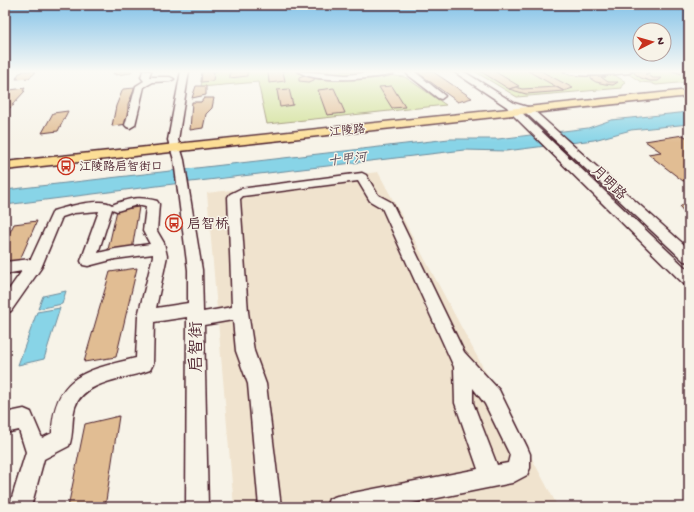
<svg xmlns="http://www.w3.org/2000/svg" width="694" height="512" font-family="'Gochi Hand','LXGW WenKai TC',sans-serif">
<rect width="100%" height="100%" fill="#f7f3e8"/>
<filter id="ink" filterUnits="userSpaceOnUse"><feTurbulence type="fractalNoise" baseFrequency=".025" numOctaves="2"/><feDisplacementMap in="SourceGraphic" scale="8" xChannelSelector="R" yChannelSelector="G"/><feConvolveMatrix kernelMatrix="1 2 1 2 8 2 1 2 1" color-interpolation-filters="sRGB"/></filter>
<g filter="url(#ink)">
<polygon fill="#f0e3ce" points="378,172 558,507 234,507 207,193"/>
<g fill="#cfdf93" stroke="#8c7f5f">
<polygon points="203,71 380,71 388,75 405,77 446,105 267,124 258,82 201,87"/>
<polygon points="474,71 689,71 689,82 656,85 651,83 641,82 624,71 611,73 626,82 622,85 622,88 517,97"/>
</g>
<g fill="#88d4e7" stroke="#6f8c9c">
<polygon points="689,112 689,124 631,130 594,140 506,151 464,150 165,185 5,205 5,190 449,139 498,139 588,128 611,120"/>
<polygon points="66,291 62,304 38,309 43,296"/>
<polygon points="60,308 44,359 18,365 37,312"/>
</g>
<g fill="#e1bd93" stroke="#4a1f2b">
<polygon points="22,71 35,71 34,73 35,73 29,78 16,79 19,73 23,72"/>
<polygon points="114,71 132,71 131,73 115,75 116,73 113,74"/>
<polygon points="202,71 214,71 213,81 201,82"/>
<polygon points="230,71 247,71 247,76 230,78"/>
<polygon points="268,71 283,71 285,81 269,83"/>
<polygon points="422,71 432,71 472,98 458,102 417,72"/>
<polygon points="480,71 494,71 519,86 509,89"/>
<polygon points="528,71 541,71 573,88 564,91"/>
<polygon points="646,71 650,73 645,74 653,78 662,78 658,81 650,81 641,78 634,73 636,71"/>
<polygon points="672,71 684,71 689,73 689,76"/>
<polygon points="307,74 315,77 314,80 309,82 299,81 299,77"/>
<polygon points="600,74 606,77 601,77 608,82 618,82 613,85 605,84 596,82 591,79 591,75"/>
<polygon points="196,86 206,86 206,95 192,98"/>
<polygon points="392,86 405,107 392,108 379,87"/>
<polygon points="516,87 522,89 556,87 564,91 526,94 509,89"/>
<polygon points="25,88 23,91 25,91 12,105 14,105 5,111 5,98 8,96 5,96 10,90"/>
<polygon points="135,88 128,104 128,124 112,126 116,106 123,89"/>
<polygon points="334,88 345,113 327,115 318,90"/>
<polygon points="289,89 293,105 280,107 277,90"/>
<polygon points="204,98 214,98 212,108 206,114 203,128 190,130 192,102 201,102"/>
<polygon points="68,111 58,131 42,133 53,113"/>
<polygon points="683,135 689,139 689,180 683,181 648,154 661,152 645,141"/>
<polygon points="686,202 689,202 689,218 680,207"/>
<polygon points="139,207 132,250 107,254 117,210"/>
<polygon points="37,221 18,264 5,266 5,242 14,224"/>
<polygon points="137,268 116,357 84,362 110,272"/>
<polygon points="119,416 105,507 68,507 85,424"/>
</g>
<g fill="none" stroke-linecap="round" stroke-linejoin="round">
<g stroke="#4a1f2b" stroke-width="3">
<g id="minor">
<polygon points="143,71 151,71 149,77 170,77 174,79 170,81 153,82 144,87 135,125 130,128 127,127 125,125 136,86 144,81 141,77"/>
<path d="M181,71H189L178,140L184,160L202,270L203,312L232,307L228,197L230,194L240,189L362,173L366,175L378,195L391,202L393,205L464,352L499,390L527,447L530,454V468L527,475L512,483L393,507H326L329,499L337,496L478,469L455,403L454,367L382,208L370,201L358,181L243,196L240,199L248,312L254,351L266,384L281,507H259L248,384L236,351L233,320L204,325L208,507H186L187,317L154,322L153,364L150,370C128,379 84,380 75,407C71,420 74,434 69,446L44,459L31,507H9L26,452L19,430L5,433V413L24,409L31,412L42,438L52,433C54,375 87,370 136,358L138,316L153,256V254L115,259L88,266L83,265L81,261L99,211L74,213L62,217L41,268L11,311L5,313V295L22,271L5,274V262L31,259L53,211C65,207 102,197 112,205C129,198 140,196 157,201L159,204L157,231L164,243L167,256L156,308L188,303V270L174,160L168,140ZM137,205L146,207L143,231L150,244L115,249L98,253L112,209L117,211ZM473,388L485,404L510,455L508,463L497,465L473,403Z"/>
<path d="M298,71L346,75L382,71L394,72L393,74C373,79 314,84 298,71Z"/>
<polygon points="407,71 414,71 445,96 441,99 438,98 407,74"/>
<polygon points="453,71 463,71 514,103 531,108 689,249 689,262 684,261 525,112 519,110 689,271 689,286 684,284 512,114 507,107"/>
<path d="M564,71H633L629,73C615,74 574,79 564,71Z"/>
</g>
</g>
<g stroke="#4a1f2b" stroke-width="3">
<polygon id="major" points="689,90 689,96 5,170 5,162"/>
</g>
<use href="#minor" fill="#f7f3e8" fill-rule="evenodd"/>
<use href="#major" fill="#fcde96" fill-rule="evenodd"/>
</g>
</g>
<linearGradient id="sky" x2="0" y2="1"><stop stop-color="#81c1e8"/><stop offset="0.5" stop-color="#fbfaf5"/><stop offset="1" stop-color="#fbfaf5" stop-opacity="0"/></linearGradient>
<rect width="694" height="143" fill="url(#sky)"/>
<defs>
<g id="bus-ring" transform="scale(0.9)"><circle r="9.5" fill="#f7f3e8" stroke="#c8321e" stroke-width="1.5"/><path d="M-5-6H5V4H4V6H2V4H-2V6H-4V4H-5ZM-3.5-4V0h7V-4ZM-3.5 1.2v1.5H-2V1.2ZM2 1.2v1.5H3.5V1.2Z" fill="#c8321e"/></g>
</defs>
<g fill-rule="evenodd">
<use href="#bus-ring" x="66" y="166"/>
<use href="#bus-ring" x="174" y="223"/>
</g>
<g text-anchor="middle" stroke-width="3" stroke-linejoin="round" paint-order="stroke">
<g font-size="12" fill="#4a1f2b" stroke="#f7f3e8">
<text transform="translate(347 130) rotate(-6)" y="4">江陵路</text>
</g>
<g font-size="12" fill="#4a1f2b" stroke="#f7f3e8" text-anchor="start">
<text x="79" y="170">江陵路启智街口</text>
</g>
<g font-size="13" font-style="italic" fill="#5a4c5a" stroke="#f7f3e8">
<text transform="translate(347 158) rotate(-7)" y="5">十甲河</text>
</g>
<g font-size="14" fill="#4a1f2b" stroke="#f7f3e8">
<text transform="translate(610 182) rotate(44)" y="5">月明路</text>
</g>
<g font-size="14" fill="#4a1f2b" stroke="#f7f3e8" text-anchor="start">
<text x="187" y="228">启智桥</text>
</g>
<g font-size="17" fill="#4a1f2b" stroke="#f7f3e8">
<text transform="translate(195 347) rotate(-90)" y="6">启智街</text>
</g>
</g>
<rect width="694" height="512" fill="none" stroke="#f7f3e8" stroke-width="20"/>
<rect x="10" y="10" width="674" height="492" fill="none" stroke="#4a1f2b" stroke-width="1.5" filter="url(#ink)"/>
<g transform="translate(652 42) rotate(84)"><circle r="19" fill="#f7f3e8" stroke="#b29e9c"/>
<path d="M0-3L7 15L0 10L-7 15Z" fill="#c8321e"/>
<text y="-6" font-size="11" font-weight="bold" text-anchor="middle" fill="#4a1f2b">N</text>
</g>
</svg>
